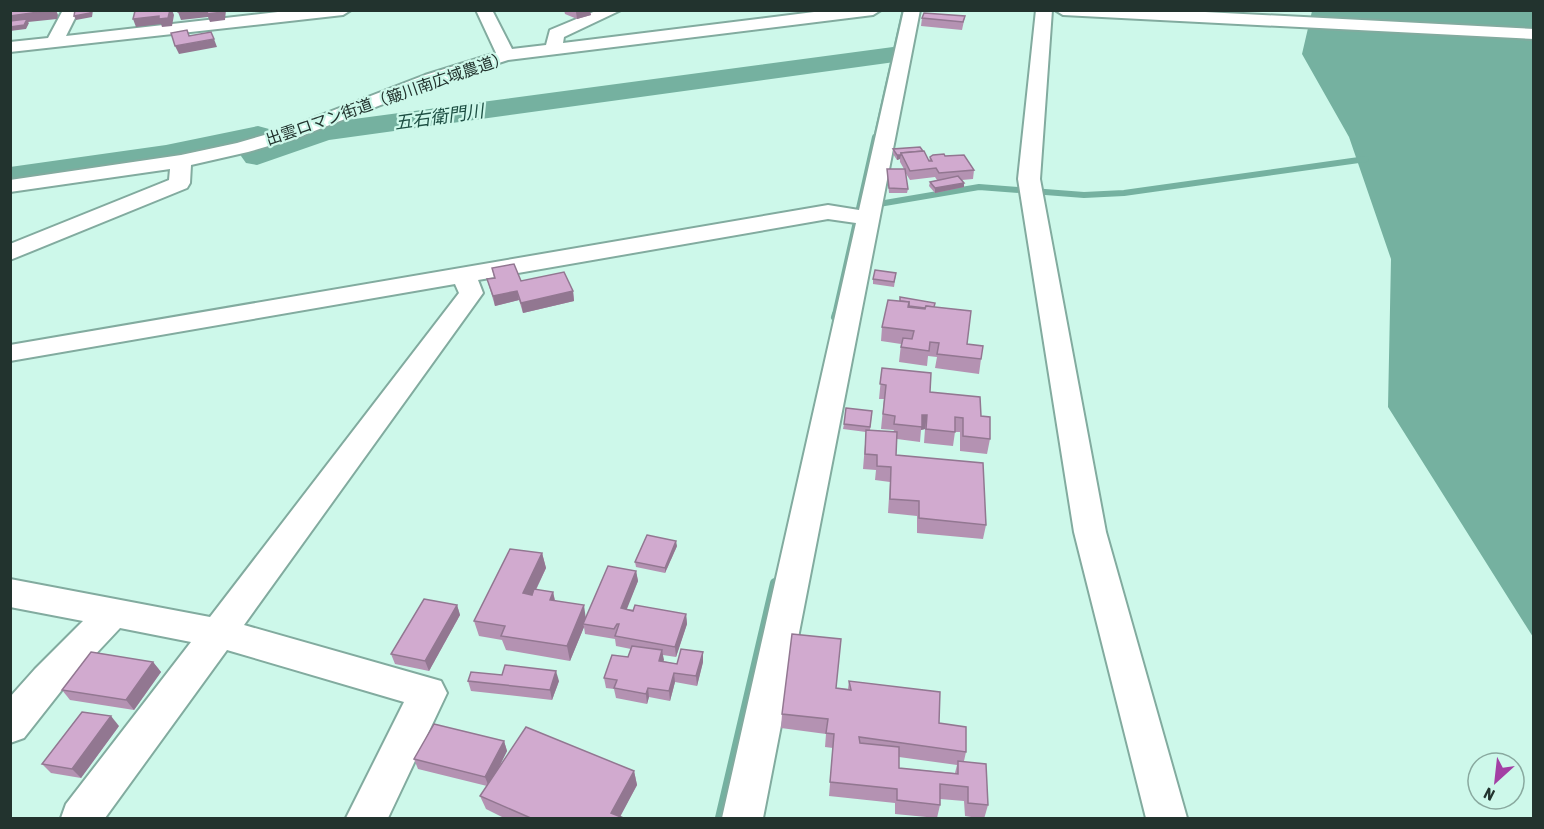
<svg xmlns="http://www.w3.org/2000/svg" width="1544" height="829" font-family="'Asap Condensed','Noto Sans JP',sans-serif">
<rect width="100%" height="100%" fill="#cdf8ea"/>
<polygon fill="#75b1a0" points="1312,11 1533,11 1533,637 1388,407 1391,259 1349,137 1302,54"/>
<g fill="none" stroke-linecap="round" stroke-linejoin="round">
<polyline stroke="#75b1a0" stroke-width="4.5" points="875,139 904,10"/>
<g stroke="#75b1a0" stroke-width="6">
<polyline points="873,205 979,187 1084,195 1124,193 1366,159"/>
<polyline points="835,315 875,137"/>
</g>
<polyline stroke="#75b1a0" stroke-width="8" points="835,317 836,314"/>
<polyline stroke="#75b1a0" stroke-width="10" points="720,818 775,583"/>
<polygon fill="#75b1a0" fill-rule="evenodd" points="893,47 902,49 906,55 902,61 329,140 257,165 246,163 241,156 242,148 135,169 10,187 10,167 166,145 258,126 269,129 273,135 273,140 324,123"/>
<g stroke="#82ab9f" stroke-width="4">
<g id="minor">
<polygon points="63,10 79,10 66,36 295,10 351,10 343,15 10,52 10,42 48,38"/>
<polygon points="476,10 492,10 512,49 546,45 550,30 598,10 621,10 564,37 563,43 830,10 881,10 873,15 508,60 437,83 299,137 248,152 191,165 190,183 187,188 10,260 10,244 169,180 170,169 10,192 10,180 181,155 237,143 285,129 425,75 496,53"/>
<polygon points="904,10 920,10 763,818 722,818 856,223 828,219 478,280 483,293 244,625 441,681 447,693 388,818 346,818 404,702 227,650 105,818 61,818 66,804 191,642 120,628 61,691 24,738 10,743 10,697 35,669 83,621 10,607 10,579 210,617 459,293 455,284 10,361 10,345 828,205 859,210"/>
<polygon points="1036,10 1052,10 1040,179 1106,532 1187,818 1146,818 1074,532 1018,179"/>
<polygon points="1055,10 1167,10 1534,29 1534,39 1063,15"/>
</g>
</g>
<use href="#minor" fill="#fff" fill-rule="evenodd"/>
</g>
<g fill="#b492b2" fill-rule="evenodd">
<polygon points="564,10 595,10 590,12 591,15 577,19 565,14"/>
<polygon points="965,16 962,30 921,26 922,18"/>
<polygon points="893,149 929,161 930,157 945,156 974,170 973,179 962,180 964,183 964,187 935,193 929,186 930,182 937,180 935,177 910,180 905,172 908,189 907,193 889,193 887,169 904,169 900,162 900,159 897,160 893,154"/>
<polygon points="492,268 521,281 573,291 574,301 523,313 519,300 495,306 487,279 494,278"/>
<polygon points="896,273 894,287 873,284 873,279"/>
<polygon points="888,300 935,307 967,344 981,359 979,374 935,368 937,357 928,356 927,366 899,362 901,344 881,341 882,327"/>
<polygon points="882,368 930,392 981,416 990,439 987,454 960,451 960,432 955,432 953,446 924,443 925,429 921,430 920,442 897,439 896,455 986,525 983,539 917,533 917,516 888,513 890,482 875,480 876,470 863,469 866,432 843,429 844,424 872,411 870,430 893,432 894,430 881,429 884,399 879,399"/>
<polygon points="677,546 665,573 636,567 635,562"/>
<polygon points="542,553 546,568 536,590 553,592 555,600 586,617 636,571 638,581 626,609 686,614 687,624 676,657 663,655 663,661 677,664 703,662 697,686 675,682 670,701 649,697 647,704 616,698 614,689 606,688 604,678 628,657 631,649 616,646 615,639 585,634 584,627 570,661 506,650 502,640 479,636 474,621"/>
<polygon points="457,605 460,615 429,671 395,664 391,654"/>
<polygon points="153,662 161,672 134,710 70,700 62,690"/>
<polygon points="468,681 559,681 552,700 471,691"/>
<path d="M849,681L939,723L966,752L964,761L988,805L984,819L965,816L964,801L940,799V805L937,818L895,814V803L829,796L833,748L825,747L826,734L781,728L782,714L836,688L848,689ZM899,757L957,765L955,773L899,768Z"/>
<polygon points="119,726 81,778 51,773 42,764"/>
<polygon points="504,741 507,751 497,771 634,771 637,785 620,816 626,819 506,819 486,809 480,796 487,786 418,769 414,759"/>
</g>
<g fill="#927791">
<polygon points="24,10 56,10 58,15 57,19 28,22 29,23 26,29 10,31 10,16"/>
<polygon points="91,10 93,10 92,17 76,20 74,16"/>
<polygon points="170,10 172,10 174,15 172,26 162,27 161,24 136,27 133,19"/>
<polygon points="193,10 226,10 225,20 210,22 208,17 181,20 178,12"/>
<polygon points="579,10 595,10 590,12 591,15 577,19 576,12"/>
<polygon points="214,39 217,47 179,54 175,46"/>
<polygon points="897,155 901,155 900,159 897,160"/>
<polygon points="964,183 964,187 935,193 935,188"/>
<polygon points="517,291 519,300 495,306 493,296"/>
<polygon points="573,291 574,301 523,313 521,303"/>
<polygon points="922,415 927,415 925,429 921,430"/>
<polygon points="676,541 677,546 665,573 665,568"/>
<polygon points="542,553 546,568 527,608 523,593"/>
<polygon points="636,571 638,581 623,619 621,608"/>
<polygon points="553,592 556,607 550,600"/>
<polygon points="457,605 460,615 429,671 425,661"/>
<polygon points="584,605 586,620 583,624 584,627 570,661 567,646"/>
<polygon points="686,614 687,624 676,657 675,647"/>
<polygon points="662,650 664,660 660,671 659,661"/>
<polygon points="703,652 703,662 697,686 696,676"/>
<polygon points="153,662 161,672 134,710 126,700"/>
<polygon points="556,671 559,681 552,700 550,690"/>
<polygon points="674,673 675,682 670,701 669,691"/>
<polygon points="648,688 649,697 647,704 646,694"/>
<polygon points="111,716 119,726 81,778 72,769"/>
<polygon points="504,741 507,751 489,787 485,777"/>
<polygon points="634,771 637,785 619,819 611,813"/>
</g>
<g fill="#d1aacf" stroke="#927791" stroke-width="1.5">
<polygon points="10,10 53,10 10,16"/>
<polygon points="75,10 91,10 90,13 74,16"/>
<polygon points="140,10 170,10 168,18 159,19 159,16 133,19 135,11"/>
<polygon points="178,10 193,10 178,12"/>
<polygon points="208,10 223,10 223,12 207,14"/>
<polygon points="924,13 965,16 963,22 922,18"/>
<polygon points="27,19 24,25 10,27 10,21"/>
<polygon points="187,30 189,36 211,32 214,39 175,46 171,33"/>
<polygon points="920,147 923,151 901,153 901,155 897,155 893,149"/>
<polygon points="924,151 929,161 932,161 930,157 933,155 944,154 945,156 964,155 974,170 939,173 936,168 910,171 901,153"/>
<polygon points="887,169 905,169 908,189 889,188"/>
<polygon points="958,176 964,183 935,188 930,182"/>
<polygon points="514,264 521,281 564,272 573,291 521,303 517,291 493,296 487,279 495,278 492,268"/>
<polygon points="875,270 896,273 894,282 873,279"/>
<polygon points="900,297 935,303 934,307 926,306 925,308 909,306 909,302 900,301"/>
<polygon points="888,300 909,302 908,307 925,309 926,306 971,311 967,344 983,346 981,359 937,354 939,343 930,342 929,351 901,347 903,338 912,339 914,331 882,327"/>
<polygon points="882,368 931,373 930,392 980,397 981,416 990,417 990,439 963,436 963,418 955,417 955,432 926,429 927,415 922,415 922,427 894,424 895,416 883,414 886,385 880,384"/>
<polygon points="846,408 872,411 870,427 844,424"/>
<polygon points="866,430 897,432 896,455 983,463 986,525 919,518 919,501 890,499 891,467 877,466 877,455 865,454"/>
<polygon points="647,535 676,541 665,568 635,562"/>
<polygon points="510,549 542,553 523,593 532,595 534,589 553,592 550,600 584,605 567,646 501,636 505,626 474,621"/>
<polygon points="608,566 636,571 621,608 633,611 635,605 686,614 675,647 615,636 619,624 617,624 614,629 583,624"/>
<polygon points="424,599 457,605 425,661 391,654"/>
<polygon points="792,634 841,639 836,688 851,690 849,681 940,692 939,723 966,727 966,752 859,737 860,743 899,747 899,768 958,774 958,761 986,764 988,805 968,803 968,787 940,784 940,805 897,800 897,789 830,782 834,734 826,733 828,719 782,714"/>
<polygon points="632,646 662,650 659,661 677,664 681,649 703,652 696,676 674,673 669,691 648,688 646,694 614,688 617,680 604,678 612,655 628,657"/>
<polygon points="91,652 153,662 126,700 62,690"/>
<polygon points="505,665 556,671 550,690 468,681 471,672 502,675"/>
<polygon points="82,712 111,716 72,769 42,764"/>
<polygon points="434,724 504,741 485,777 414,759"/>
<polygon points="526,727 634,771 611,813 626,819 533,819 480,796"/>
</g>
<g text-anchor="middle" stroke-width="4.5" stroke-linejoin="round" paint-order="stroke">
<g font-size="16" fill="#22332e" stroke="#cdf8ea">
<text transform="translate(387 98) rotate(-19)" y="6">出雲ロマン街道（簸川南広域農道）</text>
</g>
<g font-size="18" font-style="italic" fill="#1d4f43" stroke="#cdf8ea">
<text transform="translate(439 117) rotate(-8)" y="6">五右衛門川</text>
</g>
</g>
<rect width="1544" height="829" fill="none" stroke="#22332e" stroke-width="24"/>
<g transform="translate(1496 781) rotate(207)"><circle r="28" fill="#cdf8ea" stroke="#89a99f" stroke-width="1.5"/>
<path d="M0-4.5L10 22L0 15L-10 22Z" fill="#a33fa4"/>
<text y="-9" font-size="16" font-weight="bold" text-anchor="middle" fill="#22332e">N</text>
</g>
</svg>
